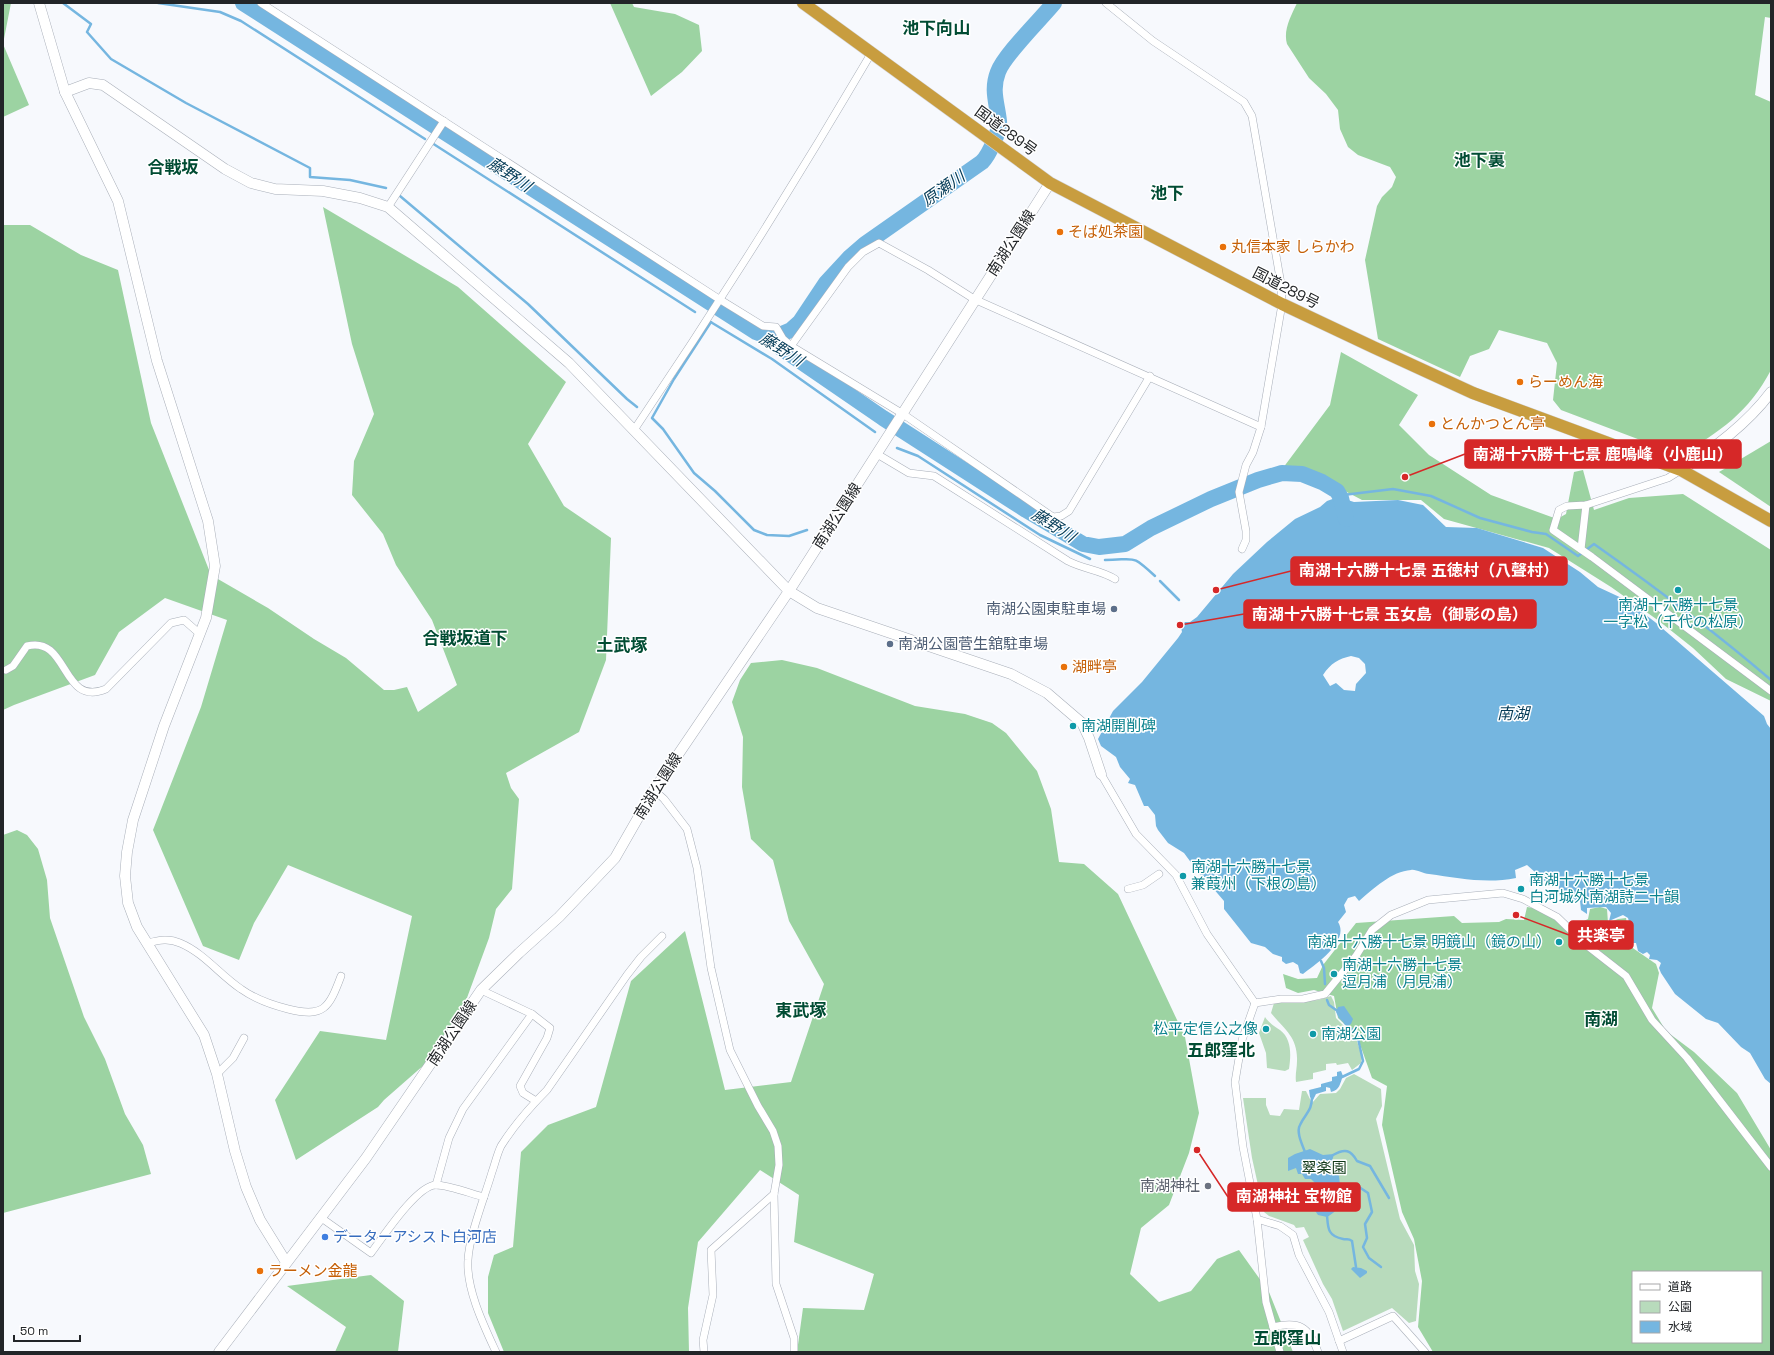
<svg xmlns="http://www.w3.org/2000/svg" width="1774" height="1355" font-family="'Space Grotesk','Noto Sans JP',sans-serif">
<rect width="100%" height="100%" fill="#f7f9fd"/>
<g fill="#b8dbbc">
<path d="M1331,996L1334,1002L1336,1018L1356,1038L1362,1057L1361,1063L1352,1070L1348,1063L1337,1065L1336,1063L1326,1064V1070L1313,1073V1079L1296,1082C1295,1075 1297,1068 1297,1061C1298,1037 1284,1029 1271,1013L1274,1003L1318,1000Z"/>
<path d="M1265,1017C1269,1023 1274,1026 1280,1030C1292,1039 1291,1056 1289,1069L1285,1071L1267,1068L1266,1053L1259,1033Z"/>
<polygon points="1354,1074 1381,1089 1382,1106 1376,1119 1400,1219 1414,1245 1415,1271 1419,1284 1416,1321 1409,1323 1392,1308 1343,1331 1332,1299 1323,1284 1303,1240 1309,1237 1304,1227 1296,1228 1294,1225 1269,1216 1264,1212 1252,1158 1243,1098 1266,1098 1266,1105 1270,1115 1280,1116 1284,1109 1299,1110 1302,1091 1306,1091 1312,1103 1320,1094 1336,1093 1340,1089 1346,1078"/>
</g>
<g fill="#9cd3a2" fill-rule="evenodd">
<polygon points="3,3 11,3 3,44 29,105 3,117"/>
<polygon points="610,3 632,3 634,7 675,14 699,25 702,51 682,72 651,96"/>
<path d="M1297,3H1771V18L1765,17L1755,95L1771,102V370C1749,412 1720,432 1680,455L1561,410L1553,400L1557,363L1547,343L1499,330L1489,349L1470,356L1460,377L1378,339L1365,260L1377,206L1382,197L1392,187L1396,177L1390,167L1358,155L1348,147L1340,129L1338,110L1326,94L1309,78L1287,44C1283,30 1291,16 1297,3Z"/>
<polygon points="323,207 458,287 566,382 528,444 564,506 611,538 606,660 579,732 506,773 511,788 519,799 512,889 496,909 489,938 457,1025 441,1050 384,1100 378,1107 296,1160 275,1100 320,1031 386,1040 412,916 288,865 254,923 239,960 203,946 153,830 201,707 227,620 165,598 119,632 95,675 14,705 3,710 3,225 30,225 81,255 118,270 151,423 211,575 268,608 314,639 346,658 384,690 394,690 407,687 418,712 457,685 432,620 396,565 383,534 352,495 354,461 374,414 352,344"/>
<polygon points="1341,352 1418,395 1399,425 1429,455 1491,495 1557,519 1566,514 1574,472 1583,470 1594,510 1629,498 1683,494 1771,550 1771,701 1726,679 1693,648 1659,621 1611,587 1549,548 1444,519 1421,500 1362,500 1324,480 1280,472 1330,405"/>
<polygon points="1771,441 1771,507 1719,472"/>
<polygon points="782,660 817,668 915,706 965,714 992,723 1006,733 1037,771 1051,809 1059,862 1084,864 1118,894 1185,1037 1199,1113 1189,1153 1169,1205 1141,1228 1130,1274 1159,1302 1191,1291 1217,1259 1239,1250 1269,1292 1293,1352 797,1352 803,1308 864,1310 874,1274 794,1242 799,1195 760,1170 698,1242 688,1308 689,1352 504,1352 488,1313 488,1277 494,1255 513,1247 521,1152 548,1125 596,1107 631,981 685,931 725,1090 791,1082 824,984 789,921 773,860 751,839 742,787 743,737 732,702 740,680 751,663"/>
<polygon points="17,830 27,835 38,849 47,880 50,918 84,1017 105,1059 125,1114 143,1145 151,1174 3,1213 3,835"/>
<path d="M1527,907C1545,910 1553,916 1565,930L1588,919L1590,909L1600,907L1607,909L1608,923L1618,919L1626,918L1628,931L1624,942L1656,964L1659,973L1652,1008L1666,1031L1694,1052L1737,1093L1771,1150V1352H1433L1418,1327L1422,1281L1414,1239L1402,1212L1382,1125L1387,1086L1372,1078L1357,1036L1338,1018L1334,996L1314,990L1298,993L1286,988L1283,974L1298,979L1317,978L1323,965L1356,923L1454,916L1462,923L1499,922L1506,919L1524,920ZM1633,1272H1761V1342H1633Z"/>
<polygon points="371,1275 404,1301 398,1352 335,1352 346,1327 287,1286"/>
</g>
<g fill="#75b6e0" fill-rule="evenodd">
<path d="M1338,497L1354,502L1398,500L1423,505L1446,527L1477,528L1543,548L1580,572L1598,587L1626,600L1655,622L1764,716L1767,724L1771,729V1084L1765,1079L1750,1053L1741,1047L1718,1023L1706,1019L1675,994L1661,973L1659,968L1661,963L1657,960L1649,959L1650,955L1647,952L1643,954L1638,951L1636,943H1628L1625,941L1630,925L1628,918L1623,915L1609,921L1611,913L1606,907L1587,908V914L1581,910L1580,901H1568L1558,895L1559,887L1555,882L1538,880L1534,884L1529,882L1530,876L1536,873L1527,865L1515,870L1516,878C1486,884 1458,878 1429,874C1423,874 1416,869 1411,870C1392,871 1373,889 1359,901L1355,896L1348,898L1344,905L1346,912L1338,922C1350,941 1316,964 1303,974L1300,973L1298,965L1293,962L1286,964L1282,961V957L1273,954L1265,947L1251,943L1224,909V901L1212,887H1209L1184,853L1168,843L1158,830L1156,826L1155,815L1148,806H1144L1135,785L1128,783L1130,779L1120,767L1116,757L1101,746L1098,739L1113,711L1142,682L1178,638L1182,632L1181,627L1185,622H1190L1197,617L1233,574L1267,542L1295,519L1320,507L1327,501ZM1351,656L1359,658L1365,664L1366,673L1356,684L1355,691L1344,690L1336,683L1330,686L1323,675C1331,663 1338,659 1351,656Z"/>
<polygon points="1344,1006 1353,1019 1351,1024 1347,1026 1339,1018 1336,1012 1338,1007"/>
<path d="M1341,1071L1343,1076C1340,1083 1340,1090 1331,1092L1330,1088L1326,1087V1091L1316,1094L1313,1100L1310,1097L1309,1090L1321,1087V1084L1332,1081V1077L1337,1076V1072Z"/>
<path d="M1310,1149L1323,1155L1334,1154L1331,1165L1339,1176L1340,1185L1334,1191C1336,1204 1342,1209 1327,1217L1318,1215L1311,1205L1315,1183L1311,1179H1305L1302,1174H1298L1296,1168L1288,1171V1158L1295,1154Z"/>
<polygon points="1353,1267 1361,1268 1367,1271 1367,1273 1360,1278 1351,1269"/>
</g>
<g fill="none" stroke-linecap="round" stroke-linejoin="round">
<g stroke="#75b6e0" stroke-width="2.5">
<polyline points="63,3 91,24 87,32 111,59 186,103 310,168 310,177 350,180 386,188"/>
<polyline points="158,3 220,12 241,21 425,139"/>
<polyline points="432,143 695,312"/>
<polyline points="400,196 528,304 627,399 637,407"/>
<polyline points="709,321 772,359 875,432"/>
<polyline points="711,322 674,379 652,418 663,429 694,473 715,491 754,530 767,535 789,536 807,530"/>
<polyline points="897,448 918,456 1040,535 1090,559"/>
<path d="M1337,491L1343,495L1393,489L1431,496L1480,518L1532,532L1546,534L1578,556L1594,544C1655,587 1714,631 1771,680"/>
<path d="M1105,560C1136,560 1130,553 1155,576"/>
<polyline points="1160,581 1179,600"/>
<polyline points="1321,961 1324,968 1325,984"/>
<polyline points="1327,1000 1329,1005 1339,1012"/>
<polyline points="1342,1077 1359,1069 1363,1061 1357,1034 1345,1023"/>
<path d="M1305,1152C1302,1144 1296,1132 1300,1125C1306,1112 1312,1112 1312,1096"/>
<path d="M1333,1155C1345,1148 1351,1150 1357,1161L1370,1166L1389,1198"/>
<polyline points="1338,1184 1356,1185 1368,1193 1372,1212 1365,1224 1367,1238 1363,1247 1369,1258 1381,1267"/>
<path d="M1327,1215C1328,1227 1327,1236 1343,1239C1347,1240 1348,1238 1352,1241L1356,1267"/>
</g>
<g stroke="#75b6e0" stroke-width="16">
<polyline points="243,3 756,332 772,338 781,348 883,418 1026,510 1083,544 1099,547 1125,544 1151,528 1211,499 1258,480 1282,473 1302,474 1322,482 1337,491 1341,498 1346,519"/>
<path d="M772,338L791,330L800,322L826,283L850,257L865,244L982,162C989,155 1000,131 999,121C997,103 991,90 998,72C1004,55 1041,19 1054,3"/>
</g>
<g stroke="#a9afb9" stroke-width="8">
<g id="street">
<polyline points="261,3 719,299 763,326 776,327 783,339 791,346 903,414 1053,517 1061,516 1069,511 1150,376"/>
<polyline points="1106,3 1153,41 1244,102 1252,116 1281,284 1282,304 1261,427 1253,452 1246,465 1239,492 1246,531 1246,540 1242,549"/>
<polyline points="388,207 444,121"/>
<polyline points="791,346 848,267 863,252 879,243 928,270 974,299 1261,427"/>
<path d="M634,430C717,307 797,180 872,52"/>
<path d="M877,454L909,473L934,476L1068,561C1083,569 1101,570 1115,579"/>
<polyline points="1681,470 1668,478 1586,505 1567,506 1559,510 1553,530 1592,557 1771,691"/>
<polyline points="1581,549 1586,505"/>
<path d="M6,670L13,666L27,646C69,635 61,708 106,689L171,623L184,620L200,634"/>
<polyline points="1101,774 1136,834 1176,875 1207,934 1255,1003 1281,999 1303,999 1325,994 1356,956 1372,930 1391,915 1428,900 1503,893 1523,899 1557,917 1585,944 1626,976 1652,1020 1687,1058 1771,1167"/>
<polyline points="654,790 664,799 687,829 697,868 711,968 730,1050 758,1106 773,1131 778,1146 779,1165 774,1194 776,1284 794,1338 794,1352"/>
<polyline points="1128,889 1143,885 1159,874"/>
<path d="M148,943C159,940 169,938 180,943C204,953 220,975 241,989C255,999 272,1005 288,1009C324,1018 329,1008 341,976"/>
<polyline points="481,990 532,1014 550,1028 547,1038 520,1086 523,1093 536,1101"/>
<polyline points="1255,1003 1242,1040 1235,1082 1243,1147 1257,1219 1266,1302 1280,1352"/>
<polyline points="217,1074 233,1058 244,1038"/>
<polyline points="436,1185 449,1138 463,1109 532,1014"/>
<path d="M320,1217L371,1253C383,1237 417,1185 436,1185C448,1185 472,1194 484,1197"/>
<polyline points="1257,1219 1280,1226 1293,1235 1299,1255 1329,1312 1343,1352"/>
<path d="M1273,1327C1299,1321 1309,1326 1318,1352"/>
<polyline points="1339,1341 1393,1316 1425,1352"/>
<path d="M496,1352C484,1326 466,1289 468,1260C469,1236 485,1196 492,1172C495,1164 497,1154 501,1146C513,1127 531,1106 547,1090L627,975L641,957L662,936"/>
<polyline points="704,1352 703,1340 713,1295 711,1250 774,1194"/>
</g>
</g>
<g stroke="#a9afb9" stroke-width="11">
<g id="secondary">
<polyline points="39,3 65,92 118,201 157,361 208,521 215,566 206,618 164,726 133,820 127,852 125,876 128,903 137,927 204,1035 217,1074 235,1151 246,1187 260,1220 286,1262"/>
<polyline points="65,92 89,83 103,85 225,169 251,183 275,189 323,191 360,198 388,207 569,363 789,591 817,608 1011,674 1047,693 1082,723 1089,738 1101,774"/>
<path d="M1681,470C1714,448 1747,424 1771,392"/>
<polyline points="219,1352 366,1158 481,990 519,953 559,917 615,858 654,790 789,591 1050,183"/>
</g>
</g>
<g stroke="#d3d3d4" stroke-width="13">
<polyline id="highway" points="803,3 1050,183 1282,304 1373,347 1473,393 1681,470 1771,521"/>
</g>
<use href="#street" stroke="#fff" stroke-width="7"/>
<use href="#secondary" stroke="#fff" stroke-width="10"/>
<use href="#highway" stroke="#c89d3f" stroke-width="12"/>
</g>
<g fill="#e8710a" stroke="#fff" stroke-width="1.5">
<circle cx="1060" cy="232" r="4"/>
<circle cx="1223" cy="247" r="4"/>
<circle cx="1520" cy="382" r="4"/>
<circle cx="1432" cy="424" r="4"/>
<circle cx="1064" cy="667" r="4"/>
<circle cx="260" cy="1271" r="4"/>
</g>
<g fill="#0f9aa8" stroke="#fff" stroke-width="1.5">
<circle cx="1678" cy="590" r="4"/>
<circle cx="1073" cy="726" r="4"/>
<circle cx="1183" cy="876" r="4"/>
<circle cx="1521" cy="889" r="4"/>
<circle cx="1559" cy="942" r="4"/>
<circle cx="1334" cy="974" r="4"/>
<circle cx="1266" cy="1029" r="4"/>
<circle cx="1313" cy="1034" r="4"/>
</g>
<g fill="#5c6f8a" stroke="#fff" stroke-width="1.5">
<circle cx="1114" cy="609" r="4"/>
<circle cx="890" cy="644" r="4"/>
</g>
<circle fill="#6b7280" stroke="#fff" stroke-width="1.5" cx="1208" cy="1186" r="4"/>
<circle fill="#3f7fe0" stroke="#fff" stroke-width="1.5" cx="325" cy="1237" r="4"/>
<g text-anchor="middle" stroke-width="3" stroke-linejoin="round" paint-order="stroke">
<g font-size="15" fill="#222528" stroke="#fff">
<text transform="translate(1006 131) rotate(36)" y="5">国道289号</text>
<text transform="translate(1011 243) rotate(-57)" y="5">南湖公園線</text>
<text transform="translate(1286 288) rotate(27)" y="5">国道289号</text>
<text transform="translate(837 516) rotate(-57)" y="5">南湖公園線</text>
<text transform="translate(658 786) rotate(-58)" y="5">南湖公園線</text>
<text transform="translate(452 1033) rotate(-56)" y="5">南湖公園線</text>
</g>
<g font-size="15" fill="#c56008" stroke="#fff" text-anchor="start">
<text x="1068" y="237">そば処茶園</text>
<text x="1231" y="252">丸信本家 しらかわ</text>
<text x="1528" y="387">らーめん海</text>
<text x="1440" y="429">とんかつとん亭</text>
<text x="1072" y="672">湖畔亭</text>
<text x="268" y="1276">ラーメン金龍</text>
</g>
<g font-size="15" fill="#0d838f" stroke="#fff" text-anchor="start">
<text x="1678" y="610" text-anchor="middle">南湖十六勝十七景<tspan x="1678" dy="17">一字松（千代の松原）</tspan></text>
<text x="1081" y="731">南湖開削碑</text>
<text x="1191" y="872">南湖十六勝十七景<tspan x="1191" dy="17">兼葭州（下根の島）</tspan></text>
<text x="1529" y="885">南湖十六勝十七景<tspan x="1529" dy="17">白河城外南湖詩二十韻</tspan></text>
<text x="1551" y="947" text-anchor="end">南湖十六勝十七景 明鏡山（鏡の山）</text>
<text x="1342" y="970">南湖十六勝十七景<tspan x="1342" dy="17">逗月浦（月見浦）</tspan></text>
<text x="1258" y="1034" text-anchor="end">松平定信公之像</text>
<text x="1321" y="1039">南湖公園</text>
</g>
<g font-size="15" fill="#4e5e75" stroke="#fff" text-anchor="end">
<text x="1106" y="614">南湖公園東駐車場</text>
<text x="898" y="649" text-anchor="start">南湖公園菅生舘駐車場</text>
</g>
<g font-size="15" fill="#103918" stroke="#fff">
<text x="1324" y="1173">翠楽園</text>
</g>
<g font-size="15" fill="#5b616d" stroke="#fff" text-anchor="end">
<text x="1200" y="1191">南湖神社</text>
</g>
<g font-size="15" fill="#366cbe" stroke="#fff" text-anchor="start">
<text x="333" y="1242">データーアシスト白河店</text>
</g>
<g font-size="16" font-style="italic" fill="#033a56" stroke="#fff">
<text transform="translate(510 174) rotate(33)" y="6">藤野川</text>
<text transform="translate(943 188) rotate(-35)" y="6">原瀬川</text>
<text transform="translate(782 349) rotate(32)" y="6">藤野川</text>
<text transform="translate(1054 525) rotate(32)" y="6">藤野川</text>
<text x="1513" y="719">南湖</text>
</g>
<g font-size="17" font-weight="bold" fill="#014c33" stroke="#fff">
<text x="936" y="34">池下向山</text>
<text x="1479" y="166">池下裏</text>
<text x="173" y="173">合戦坂</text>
<text x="1167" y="199">池下</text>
<text x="465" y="644">合戦坂道下</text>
<text x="622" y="651">土武塚</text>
<text x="801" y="1016">東武塚</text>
<text x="1601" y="1025">南湖</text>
<text x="1221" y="1056">五郎窪北</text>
<text x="1287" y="1344">五郎窪山</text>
</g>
</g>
<path fill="none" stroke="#d62828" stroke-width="1.5" d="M1405 477L1465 454M1216 590L1291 571M1180 625L1244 614M1516 915L1569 935M1197 1150L1228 1197"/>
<g fill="#d62828" stroke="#fff" stroke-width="1.5">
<circle cx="1405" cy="477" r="4"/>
<circle cx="1216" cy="590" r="4"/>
<circle cx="1180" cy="625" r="4"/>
<circle cx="1516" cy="915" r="4"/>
<circle cx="1197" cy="1150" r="4"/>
</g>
<g fill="#d62828" stroke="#d62828" stroke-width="1.5">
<rect x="1465" y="440" width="276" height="28" rx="4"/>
<rect x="1291" y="557" width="276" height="28" rx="4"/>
<rect x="1244" y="600" width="292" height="28" rx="4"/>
<rect x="1569" y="921" width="64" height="28" rx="4"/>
<rect x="1228" y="1183" width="132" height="28" rx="4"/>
</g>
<g font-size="16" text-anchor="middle" font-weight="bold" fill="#fff">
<text x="1603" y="460">南湖十六勝十七景 鹿鳴峰（小鹿山）</text>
<text x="1429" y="576">南湖十六勝十七景 五徳村（八聲村）</text>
<text x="1390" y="620">南湖十六勝十七景 玉女島（御影の島）</text>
<text x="1601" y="941">共楽亭</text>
<text x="1294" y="1202">南湖神社 宝物館</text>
</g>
<rect width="1774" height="1355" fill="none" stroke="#222528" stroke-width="8"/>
<rect x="1632" y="1271" width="130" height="72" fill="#ffffff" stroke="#a7a8a9"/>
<rect x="1640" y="1284" width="20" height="6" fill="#ffffff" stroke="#a7a8a9"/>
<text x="1668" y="1291" font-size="12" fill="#222528">道路</text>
<rect x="1640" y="1301" width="20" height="12" fill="#b8dbbc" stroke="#a7a8a9"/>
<text x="1668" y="1311" font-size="12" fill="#222528">公園</text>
<rect x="1640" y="1321" width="20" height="12" fill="#75b6e0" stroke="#a7a8a9"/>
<text x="1668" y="1331" font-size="12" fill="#222528">水域</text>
<path d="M14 1335v6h66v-6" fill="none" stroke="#222528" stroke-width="2"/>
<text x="20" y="1335" font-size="12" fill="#222528" stroke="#ffffff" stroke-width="3" paint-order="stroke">50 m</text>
</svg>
